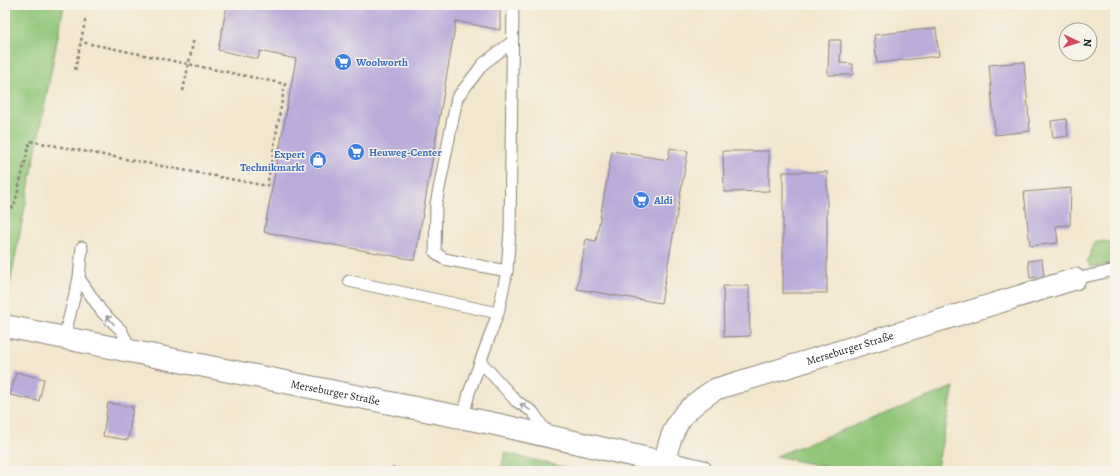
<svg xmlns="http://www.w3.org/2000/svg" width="1120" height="476" font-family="Alegreya,serif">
<rect width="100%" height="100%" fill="#f7f3e8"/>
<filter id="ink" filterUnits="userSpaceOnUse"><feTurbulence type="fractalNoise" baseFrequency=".025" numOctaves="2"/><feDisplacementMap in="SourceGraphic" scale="8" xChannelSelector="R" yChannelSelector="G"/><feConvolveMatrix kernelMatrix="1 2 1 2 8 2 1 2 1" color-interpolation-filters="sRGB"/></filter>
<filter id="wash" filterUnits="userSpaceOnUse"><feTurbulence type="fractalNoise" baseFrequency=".012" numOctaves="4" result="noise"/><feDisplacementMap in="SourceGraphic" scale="16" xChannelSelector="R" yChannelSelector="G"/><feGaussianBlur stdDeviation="0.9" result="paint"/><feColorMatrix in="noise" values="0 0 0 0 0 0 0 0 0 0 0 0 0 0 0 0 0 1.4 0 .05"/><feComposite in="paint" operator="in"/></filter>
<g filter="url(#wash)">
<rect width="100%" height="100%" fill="#f3e6ce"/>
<g fill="#91c679" stroke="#56714a">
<polygon points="5,5 64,5 6,305 5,305"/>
<polygon points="1096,241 1115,242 1115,264 1091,267 1087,261"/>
<polygon points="954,387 936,471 843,471 776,456"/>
<polygon points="505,453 580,471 501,471"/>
</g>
<g id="blocks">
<g fill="#baabda">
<polygon points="227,5 500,5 500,30 456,21 415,260 264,232 296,59 260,51 258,59 218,50"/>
<polygon points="936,28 939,56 877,63 874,35"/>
<polygon points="829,40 841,40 840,63 853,64 853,75 828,75"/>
<polygon points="1024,62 1030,131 995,135 989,65"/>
<polygon points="1066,119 1068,136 1053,138 1051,121"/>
<polygon points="670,148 688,151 661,303 577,289 586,239 596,241 612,151 668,160"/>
<polygon points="723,151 769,151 769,191 724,192"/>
<rect x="783" y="172" width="44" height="121"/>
<polygon points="1071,188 1070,225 1056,226 1058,243 1030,246 1024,192"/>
<polygon points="1042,259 1044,276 1030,278 1028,261"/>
<polygon points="723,286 749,286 750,336 724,337"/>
<polygon points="16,372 44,379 39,401 10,395"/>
<polygon points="108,403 133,407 128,440 103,436"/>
<polygon points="392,467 411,470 411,471 391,471"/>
</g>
</g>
</g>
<g filter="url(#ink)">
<use href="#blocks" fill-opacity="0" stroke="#888175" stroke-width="1"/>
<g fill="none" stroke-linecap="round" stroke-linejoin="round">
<g stroke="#888175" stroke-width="13">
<g id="service">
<polyline points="507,271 444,259 435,252 436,204 457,98 483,64 512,42"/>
<polyline points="79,278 102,312 121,330 132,351"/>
<polyline points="1075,279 1115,270"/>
<polyline points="349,281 498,313"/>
<polyline points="64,338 79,278 82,247"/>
<polyline points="481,362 516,401 533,412 549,436"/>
<polyline points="463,418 469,393 498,313 507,271 510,230 513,5"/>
</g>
</g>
<g stroke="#888175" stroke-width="23">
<g id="minor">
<path id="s1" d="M664,464C672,424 682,410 716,389L1075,279"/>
</g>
</g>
<g stroke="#888175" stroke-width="24">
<g id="secondary">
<path id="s2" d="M5,326L495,424L701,471"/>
</g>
</g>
<g stroke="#888175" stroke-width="2.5" stroke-dasharray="3 3" stroke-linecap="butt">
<polyline points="75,70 86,17"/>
<polyline points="183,91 194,38"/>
<polyline points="5,210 14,207 30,141 267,186 285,84 81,42"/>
</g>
<use href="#service" stroke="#fff" stroke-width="11"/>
<use href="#minor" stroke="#fff" stroke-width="21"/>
<use href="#secondary" stroke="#fff" stroke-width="22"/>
</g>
<defs><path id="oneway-shaft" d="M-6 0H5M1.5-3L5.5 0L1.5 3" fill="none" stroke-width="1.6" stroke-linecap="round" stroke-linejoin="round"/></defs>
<g stroke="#999">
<use href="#oneway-shaft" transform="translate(110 320) rotate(-134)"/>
<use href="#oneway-shaft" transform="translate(525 407) rotate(-148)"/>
</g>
</g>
<defs>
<g id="supermarket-disc" transform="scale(0.9)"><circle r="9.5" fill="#3f7fe0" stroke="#f7f3e8"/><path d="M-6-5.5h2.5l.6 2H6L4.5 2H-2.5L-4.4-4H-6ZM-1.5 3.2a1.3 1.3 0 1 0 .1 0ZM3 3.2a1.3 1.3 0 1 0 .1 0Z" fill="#fff"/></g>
<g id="shop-disc" transform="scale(0.9)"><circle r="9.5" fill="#3f7fe0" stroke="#f7f3e8"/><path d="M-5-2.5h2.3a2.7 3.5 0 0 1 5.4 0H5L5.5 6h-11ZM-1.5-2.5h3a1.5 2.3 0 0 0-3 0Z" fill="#fff"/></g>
</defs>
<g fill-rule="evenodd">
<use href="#supermarket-disc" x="343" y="62"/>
<use href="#supermarket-disc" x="356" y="152"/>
<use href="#shop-disc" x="318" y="160"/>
<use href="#supermarket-disc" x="641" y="200"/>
</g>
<g text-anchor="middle" stroke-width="3" stroke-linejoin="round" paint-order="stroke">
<g font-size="11" font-weight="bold" fill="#366cbe" stroke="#f7f3e8" text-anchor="start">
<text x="356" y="66">Woolworth</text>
<text x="369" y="156">Heuweg-Center</text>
<text x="305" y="158" text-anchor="end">Expert<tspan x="305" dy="13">Technikmarkt</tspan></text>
<text x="654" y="204">Aldi</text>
</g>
<g font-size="11" fill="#1c1c1c" stroke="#f7f3e8">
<text dy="4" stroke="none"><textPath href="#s1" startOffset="235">Merseburger Straße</textPath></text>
<text dy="4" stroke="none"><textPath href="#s2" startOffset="337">Merseburger Straße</textPath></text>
</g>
</g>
<rect width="1120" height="476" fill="none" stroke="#f7f3e8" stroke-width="20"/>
<g transform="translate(1078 42) rotate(94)"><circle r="19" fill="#f7f3e8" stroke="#9f9d96"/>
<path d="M0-3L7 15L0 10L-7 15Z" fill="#d1495b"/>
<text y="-6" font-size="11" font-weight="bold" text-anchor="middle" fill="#1c1c1c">N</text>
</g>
</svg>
